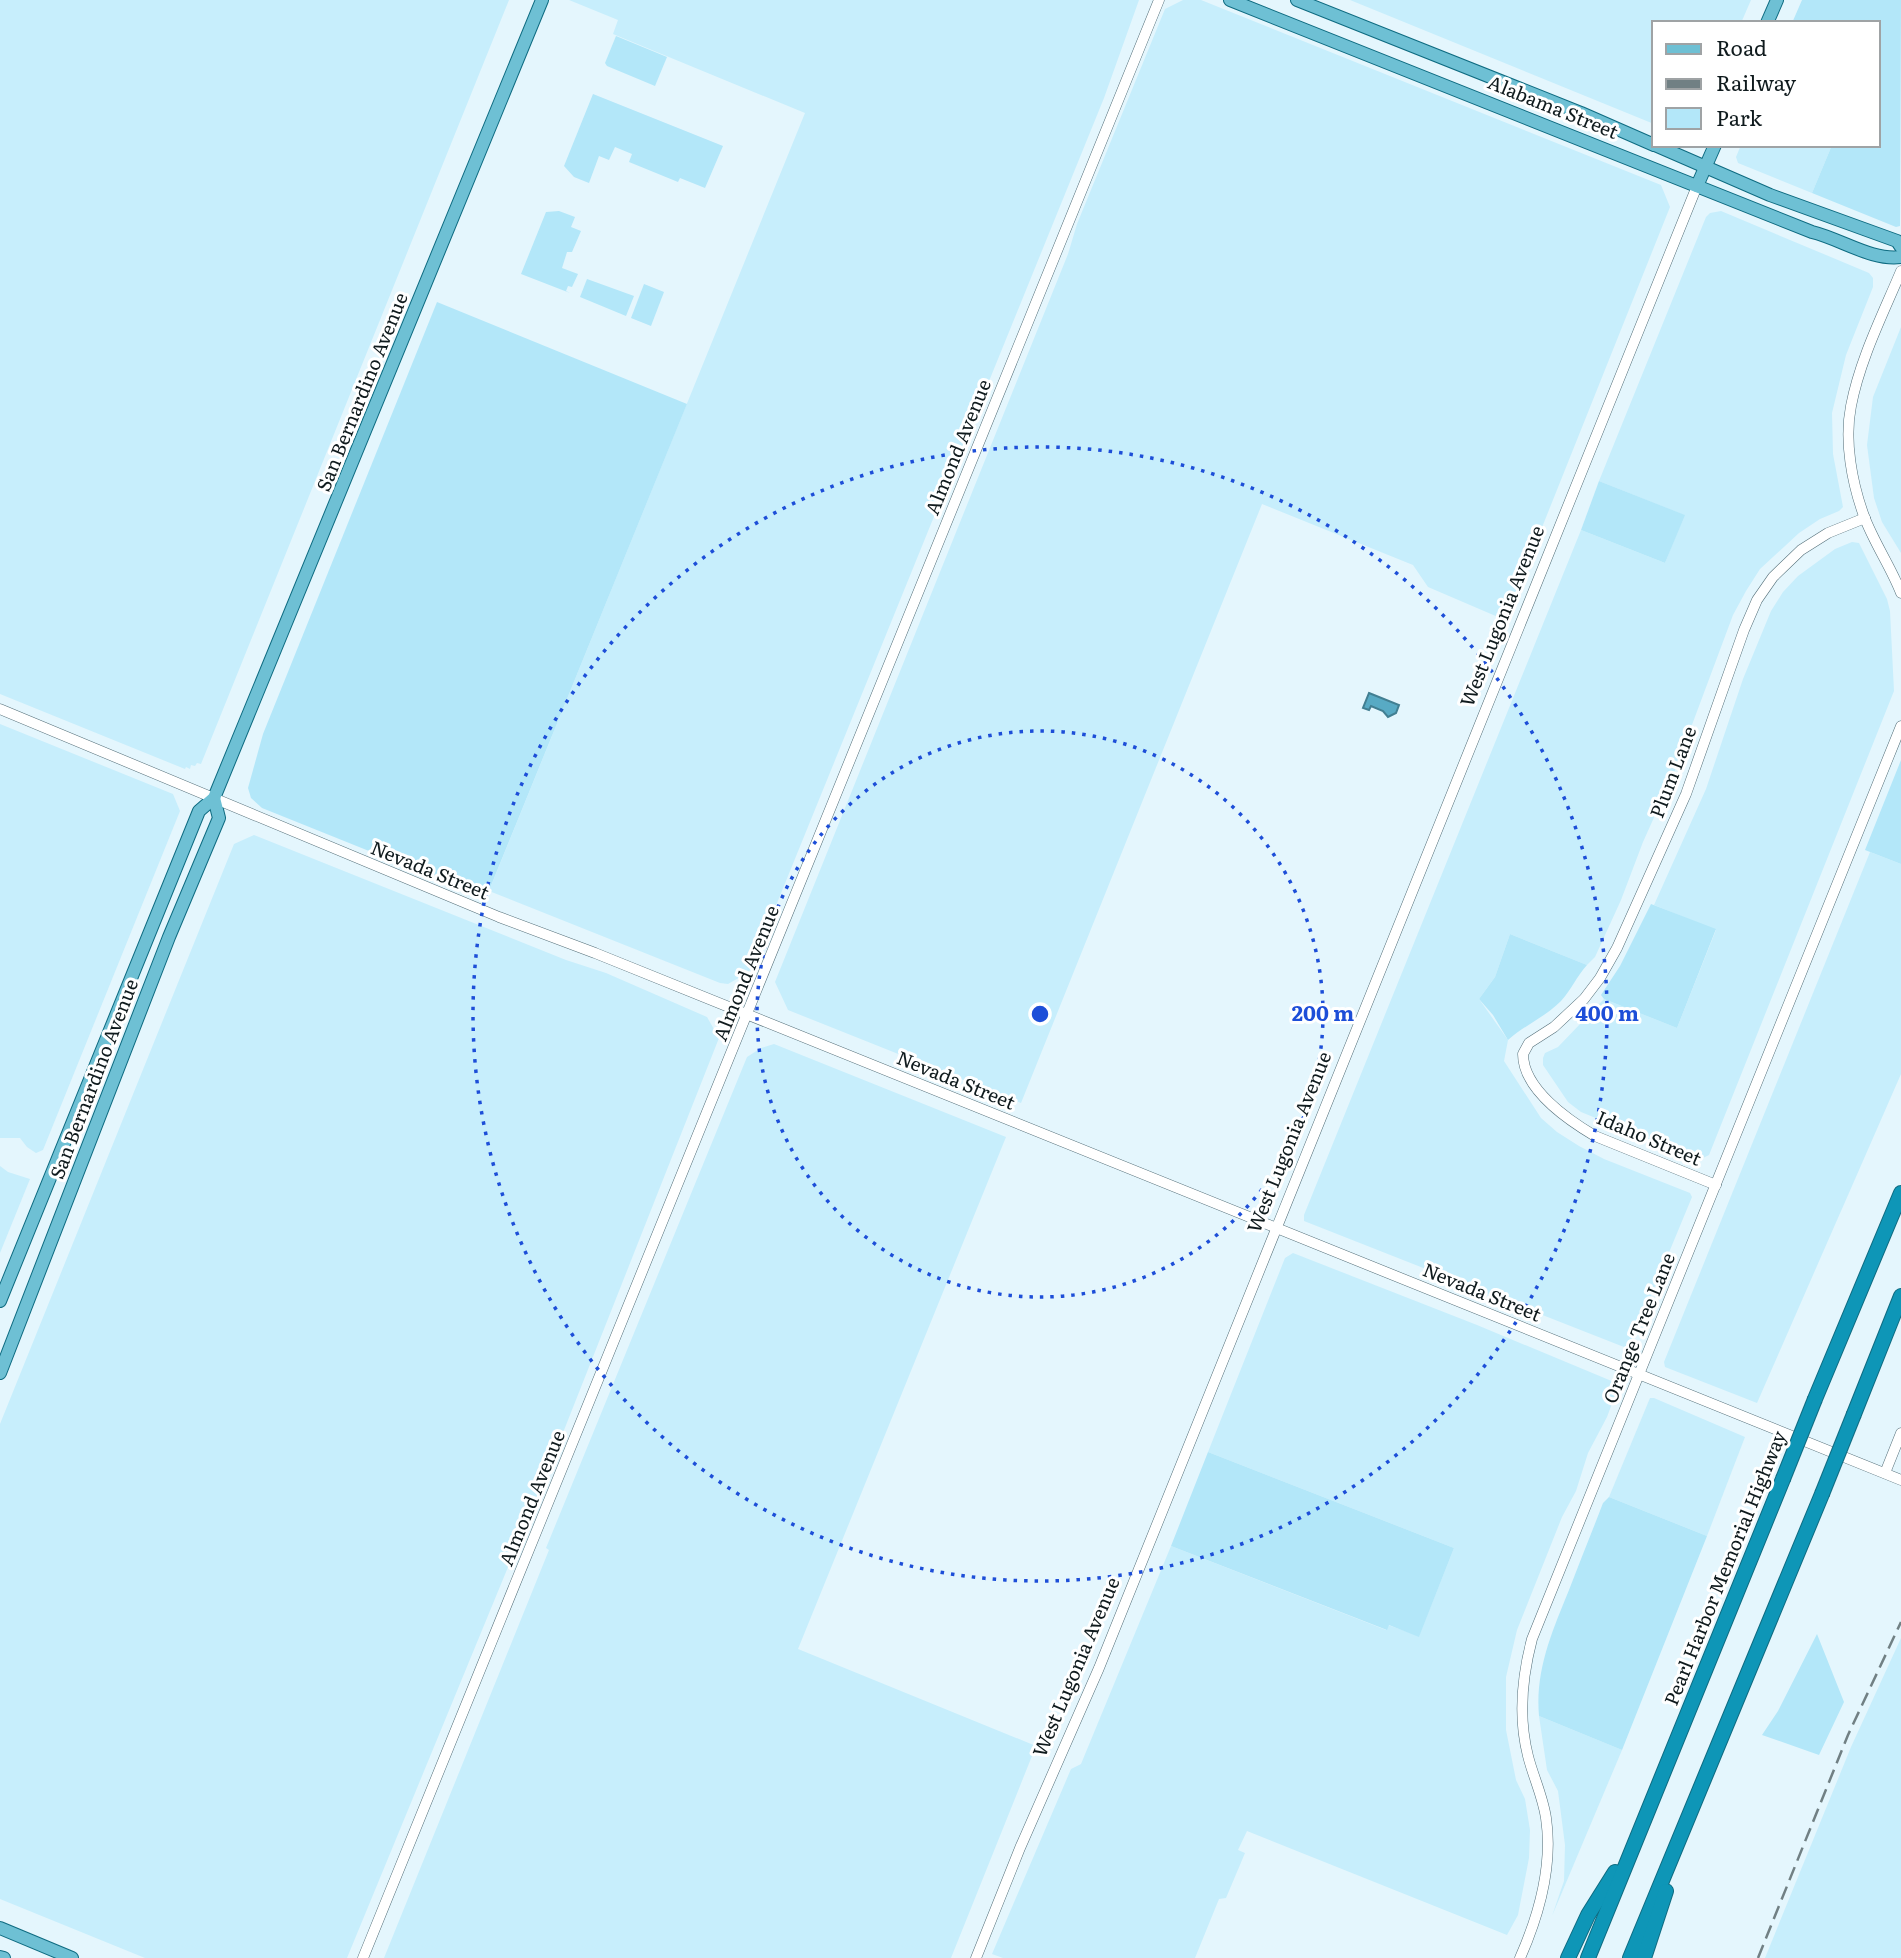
<svg xmlns="http://www.w3.org/2000/svg" width="1901" height="1958" font-family="Literata,serif">
<rect width="100%" height="100%" fill="#e4f6fd"/>
<g fill="#c7eefc">
<polygon points="0,0 509,0 201,764 197,763 195,766 191,765 190,769 186,767 185,769 0,694"/>
<polygon points="569,0 1139,0 1104,98 749,972 728,984 720,983 489,891 805,113 613,34 618,20"/>
<polygon points="1183,0 1201,0 1661,185 1670,207 1505,620 1428,587 1413,565 1262,504 1021,1103 788,1010 775,982 1068,254 1077,224 1165,9"/>
<polygon points="1350,0 1751,0 1741,23 1654,23 1654,124"/>
<polygon points="1741,145 1832,145 1812,193 1738,163 1736,157"/>
<polygon points="1721,211 1869,273 1873,278 1873,287 1846,355 1832,413 1833,454 1843,507 1839,511 1820,519 1799,533 1760,569 1746,591 1733,615 1674,773 1643,842 1621,900 1595,957 1587,965 1510,934 1495,977 1479,999 1508,1040 1504,1061 1541,1118 1557,1132 1579,1146 1604,1159 1690,1193 1692,1197 1629,1349 1304,1221 1304,1215 1581,530 1665,563 1684,515 1599,481 1706,217 1710,213"/>
<polygon points="1901,327 1901,553 1882,522 1874,498 1867,445 1873,397"/>
<polygon points="1852,542 1859,543 1887,599 1890,611 1894,691 1709,1155 1699,1160 1581,1112 1568,1102 1543,1065 1543,1058 1545,1053 1558,1047 1604,999 1677,1028 1716,930 1654,905 1706,789 1743,679 1771,611 1783,592 1798,576 1835,549"/>
<polygon points="0,724 173,794 180,811 43,1150 36,1153 27,1147 20,1138 0,1138"/>
<polygon points="254,835 566,960 606,973 707,1017 719,1038 553,1458 347,1958 145,1958 0,1899 0,1424 234,844"/>
<polygon points="1870,852 1901,864 1901,1074 1757,1403 1665,1367 1664,1362"/>
<polygon points="774,1044 1006,1137 798,1649 1036,1746 951,1958 384,1958 549,1550 546,1548 747,1057 761,1048"/>
<polygon points="0,1166 8,1172 30,1179 0,1253"/>
<polygon points="1293,1253 1477,1325 1614,1382 1617,1390 1607,1417 1588,1453 1576,1491 1562,1517 1517,1630 1506,1677 1506,1730 1516,1780 1525,1799 1530,1830 1529,1858 1518,1915 1507,1935 1247,1831 1238,1850 1245,1853 1226,1898 1219,1899 1195,1958 1003,1958 992,1954 1071,1769 1081,1764 1171,1546 1386,1630 1388,1625 1419,1636 1454,1548 1208,1452 1285,1258"/>
<polygon points="1650,1398 1654,1398 1745,1437 1707,1536 1609,1497"/>
<polygon points="1901,1638 1901,1958 1765,1958 1851,1747"/>
<polygon points="1539,1716 1622,1750 1552,1916 1564,1881 1565,1845 1558,1791 1547,1770"/>
</g>
<g fill="#b3e7f9">
<polygon points="1802,0 1901,0 1900,226 1896,227 1812,193 1832,145 1878,145 1878,23 1792,23"/>
<polygon points="616,36 667,57 655,86 607,66 605,63"/>
<polygon points="593,94 723,146 705,188 680,178 678,182 629,162 632,154 615,147 609,160 599,156 589,183 574,177 564,166"/>
<polygon points="559,211 575,217 571,227 581,231 572,252 567,252 562,268 578,274 572,287 568,286 566,291 570,293 521,274 546,212"/>
<polygon points="587,279 634,296 626,316 580,297"/>
<polygon points="644,284 664,292 651,326 631,318"/>
<polygon points="437,302 687,404 486,898 262,808 251,798 248,788 263,734"/>
<polygon points="1599,481 1685,515 1665,563 1581,530"/>
<polygon points="1901,760 1901,864 1865,850"/>
<polygon points="1651,904 1716,929 1677,1028 1604,999 1601,995 1620,966"/>
<path d="M1510,934L1587,965C1577,976 1571,990 1561,1001C1545,1017 1525,1025 1508,1040L1493,1015L1479,999L1495,977Z"/>
<polygon points="1208,1452 1454,1548 1419,1637 1389,1625 1387,1630 1171,1546"/>
<path d="M1609,1497L1707,1536L1622,1750L1539,1716C1535,1670 1552,1632 1569,1590C1580,1561 1592,1532 1603,1503Z"/>
<polygon points="1817,1634 1844,1702 1819,1755 1762,1735 1778,1711"/>
</g>
<polygon fill="#58aac4" stroke="#427f92" stroke-width="2" points="1369,693 1399,705 1396,713 1388,717 1383,711 1371,706 1369,710 1363,708"/>
<g fill="none" stroke-linecap="round" stroke-linejoin="round">
<g stroke="#526d77" stroke-width="11">
<g id="minor">
<path d="M1901,271C1883,314 1860,359 1851,406C1844,441 1852,483 1864,516C1874,543 1891,567 1901,593"/>
<polyline points="0,709 499,917 595,953 1901,1480"/>
<path d="M1716,1185L1595,1136C1568,1120 1523,1089 1523,1054L1529,1043L1554,1027L1584,999L1600,978L1617,948L1686,794L1744,630L1757,600L1773,577L1801,550L1828,533L1865,518"/>
<polyline points="1885,1473 1901,1433"/>
<polyline points="363,1958 1159,0"/>
<polyline points="976,1958 1020,1848 1099,1668 1697,186"/>
<path d="M1520,1958C1539,1915 1553,1865 1546,1818C1543,1797 1533,1776 1528,1756C1518,1717 1522,1677 1532,1639L1901,726"/>
</g>
</g>
<g stroke="#0e6b81" stroke-width="14">
<g id="major">
<path d="M1230,0L1812,232C1841,239 1872,261 1901,257"/>
<polyline points="1297,0 1581,113 1654,145"/>
<polyline points="1767,23 1777,0"/>
<polyline points="1655,145 1770,195 1897,241 1901,247"/>
<polyline points="1697,186 1715,145"/>
<polyline points="0,1301 199,811 214,798 542,0"/>
<polyline points="0,1373 169,937 219,818 214,798"/>
<polyline points="0,1928 72,1958"/>
<polyline points="0,1957 4,1958"/>
</g>
</g>
<g stroke="#0e6b81" stroke-width="16">
<g id="highway">
<polyline points="1815,1399 1901,1193"/>
<polyline points="1854,1414 1901,1296"/>
<polyline points="1568,1958 1588,1915 1615,1872"/>
<polyline points="1588,1958 1783,1479"/>
<polyline points="1630,1958 1822,1494"/>
<polyline points="1644,1958 1666,1891"/>
</g>
</g>
<use href="#minor" stroke="#fff" stroke-width="10"/>
<use href="#major" stroke="#6ec0d4" stroke-width="12"/>
<use href="#highway" stroke="#0e96b7" stroke-width="14"/>
<polyline stroke="#718084" stroke-width="2.5" stroke-dasharray="14 7" stroke-linecap="butt" points="1758,1958 1848,1735 1901,1622"/>
<g stroke="#0e6b81" stroke-width="16" stroke-linecap="butt">
<g id="highway-bridge">
<polyline points="1783,1479 1815,1399"/>
<polyline points="1822,1494 1854,1414"/>
</g>
</g>
<use href="#highway-bridge" stroke="#0e96b7" stroke-width="14"/>
</g>
<g fill="none" stroke="#1d4ed8" stroke-width="3.5" stroke-dasharray="3.5 7">
<circle cx="1040" cy="1014" r="283"/>
<circle cx="1040" cy="1014" r="567"/>
</g>
<g text-anchor="middle" stroke-width="6" stroke-linejoin="round" paint-order="stroke">
<g font-size="19" fill="#0f1a1d" stroke="#fff">
<text transform="translate(1553 107) rotate(22)" y="7">Alabama Street</text>
<text transform="translate(362 392) rotate(-68)" y="7">San Bernardino Avenue</text>
<text transform="translate(958 447) rotate(-68)" y="7">Almond Avenue</text>
<text transform="translate(1502 616) rotate(-68)" y="7">West Lugonia Avenue</text>
<text transform="translate(1673 772) rotate(-69)" y="7">Plum Lane</text>
<text transform="translate(430 870) rotate(22)" y="7">Nevada Street</text>
<text transform="translate(746 973) rotate(-68)" y="7">Almond Avenue</text>
<text transform="translate(94 1079) rotate(-69)" y="7">San Bernardino Avenue</text>
<text transform="translate(956 1080) rotate(22)" y="7">Nevada Street</text>
<text transform="translate(1649 1138) rotate(23)" y="7">Idaho Street</text>
<text transform="translate(1289 1142) rotate(-68)" y="7">West Lugonia Avenue</text>
<text transform="translate(1482 1292) rotate(22)" y="7">Nevada Street</text>
<text transform="translate(1639 1328) rotate(-68)" y="7">Orange Tree Lane</text>
<text transform="translate(532 1498) rotate(-68)" y="7">Almond Avenue</text>
<text transform="translate(1725 1568) rotate(-68)" y="7">Pearl Harbor Memorial Highway</text>
<text transform="translate(1076 1667) rotate(-67)" y="7">West Lugonia Avenue</text>
</g>
</g>
<circle cx="1040" cy="1014" r="10" fill="#1d4ed8" stroke="#fff" stroke-width="3.5"/>
<g font-size="21" text-anchor="middle" font-weight="bold" fill="#1d4ed8" stroke="#fff" stroke-width="6" stroke-linejoin="round" paint-order="stroke">
<text x="1323" y="1021">200 m</text>
<text x="1607" y="1021">400 m</text>
</g>
<rect x="1652" y="21" width="228" height="126" fill="#ffffff" stroke="#9fa3a5" stroke-width="2"/>
<rect x="1666" y="44" width="35" height="10" fill="#6ec0d4" stroke="#9fa3a5" stroke-width="2"/>
<text x="1716" y="56" font-size="21" fill="#0f1a1d">Road</text>
<rect x="1666" y="79" width="35" height="10" fill="#718084" stroke="#9fa3a5" stroke-width="2"/>
<text x="1716" y="91" font-size="21" fill="#0f1a1d">Railway</text>
<rect x="1666" y="108" width="35" height="21" fill="#b3e7f9" stroke="#9fa3a5" stroke-width="2"/>
<text x="1716" y="126" font-size="21" fill="#0f1a1d">Park</text>
</svg>
